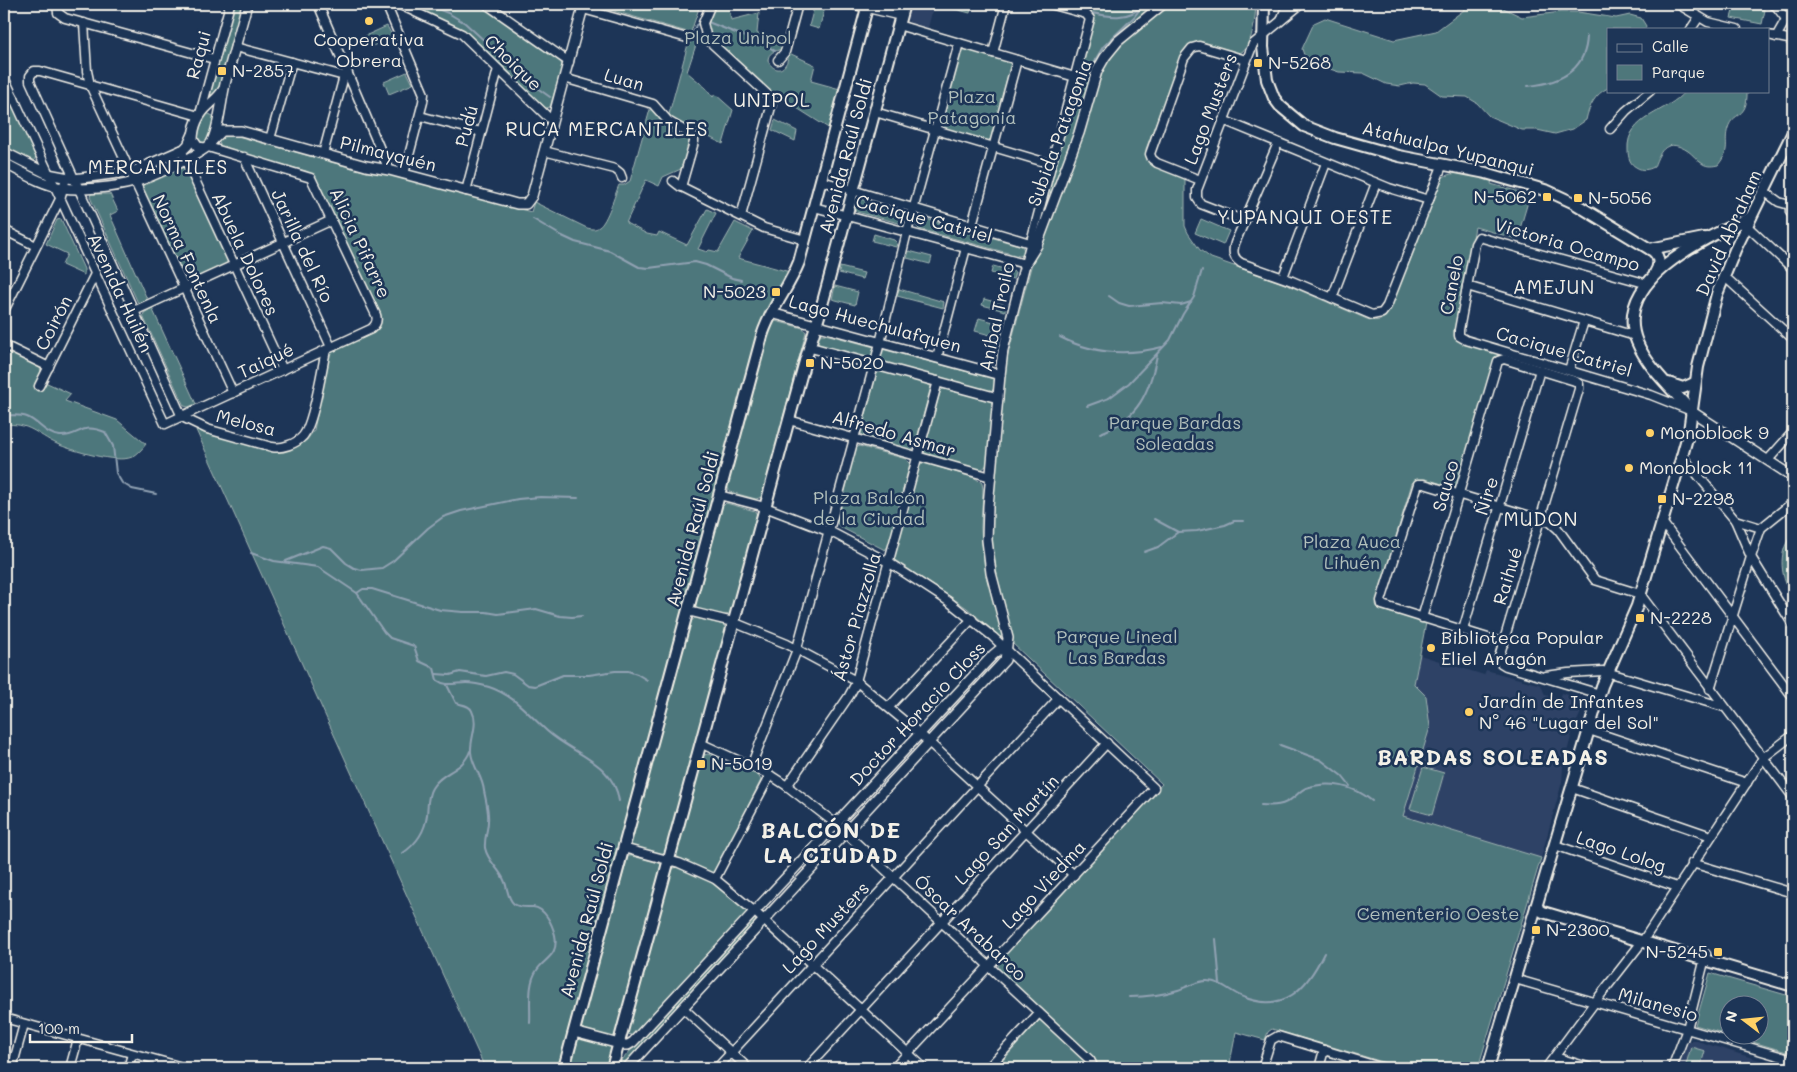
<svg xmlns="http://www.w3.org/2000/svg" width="1797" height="1072" font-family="Mali,sans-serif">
<rect width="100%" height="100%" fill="#1d3557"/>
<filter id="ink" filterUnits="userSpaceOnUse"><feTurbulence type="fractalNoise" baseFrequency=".02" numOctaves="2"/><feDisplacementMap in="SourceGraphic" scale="10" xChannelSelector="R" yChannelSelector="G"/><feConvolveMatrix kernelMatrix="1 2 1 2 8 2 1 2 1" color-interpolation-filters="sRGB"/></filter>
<g filter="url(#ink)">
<g fill="#2f4266">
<polygon points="911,4 934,4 928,28 909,22 907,18"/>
<polygon points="1420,655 1484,675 1486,670 1541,685 1545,695 1559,699 1561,693 1583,699 1585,703 1573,730 1563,766 1562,782 1541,858 1403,816 1430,727 1414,684"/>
<polygon points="1694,1040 1785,1068 1678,1068 1689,1042"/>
</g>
<g fill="#4e777b" stroke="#a1b4b2" fill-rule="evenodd">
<polygon points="232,4 243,4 218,94 214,96 208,93"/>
<polygon points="405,4 480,4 560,61 562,65 561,71 550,107 546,108 542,107 463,30"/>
<polygon points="596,4 685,4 699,8 691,32 697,42 687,72 706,88 713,97 715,94 733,110 723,144 673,119 669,114 691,33 596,6"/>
<path d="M714,4H728L731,20L759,13L757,33L772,43L784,46L782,49C775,51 768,52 768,61C771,68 780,73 785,65C788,62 788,56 789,53L815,65L811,81L840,89L830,129L770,91L711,40L706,25L707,20Z"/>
<polygon points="815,4 826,4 819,29 809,26"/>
<polygon points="936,4 972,4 970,13"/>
<polygon points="1085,4 1157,4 1114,38 1105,48 1094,66 1075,131 1033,243 1094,14 1085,11"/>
<path d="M1169,4H1256C1255,19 1254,40 1242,52C1222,58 1204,29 1184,50L1146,149L1148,160L1151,164L1185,179V226L1188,233L1200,250L1211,258L1283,283L1367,319C1378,323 1385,320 1390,309L1438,183C1447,166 1477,176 1492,180L1491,184L1530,195L1517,239L1475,227L1455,334L1459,341L1498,353L1458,485L1454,488C1443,485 1420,474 1412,483L1376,604L1377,607L1380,609L1426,623L1414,684L1426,696L1430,727L1403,816L1541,858L1478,1068H1403L1272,1029L1268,1032L1265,1040L1236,1032L1229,1068H996L1046,1013L999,969L998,965L999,960L1162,784L1012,643L994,565L991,533L1004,370L1031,267L1079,145L1095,90L1105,67L1114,54L1124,43Z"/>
<path d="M1472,4H1495L1522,17L1561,12H1578L1616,18L1630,15L1641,18L1646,26L1645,29H1608V88C1595,94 1589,106 1586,120L1573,129L1555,134L1537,130H1522L1489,116L1477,103L1467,97L1442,96L1425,84L1413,83L1400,86L1386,84L1363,73L1339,72L1324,67L1304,55L1302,49L1314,23L1325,18L1394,40L1436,31Z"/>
<polygon points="1735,4 1765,10 1762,24 1731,18"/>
<polygon points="387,26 393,37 370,47 365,36"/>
<polygon points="965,49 1009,62 1011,64 991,138 988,141 941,128 940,126 961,50"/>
<polygon points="407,72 413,84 389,94 384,82"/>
<path d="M1685,91H1747C1748,120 1733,111 1728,128C1723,144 1732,148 1718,165C1713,166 1708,167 1703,164C1697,161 1693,154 1688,151C1668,138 1660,149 1654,167C1648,170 1642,171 1636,167C1630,164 1628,157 1628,150C1626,116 1668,113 1685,91Z"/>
<polygon points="9,105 15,108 36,156 34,162 4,149 4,107"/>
<path d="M651,106L667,125L689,138L690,142L681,169L663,177L659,186L646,180L626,223L647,234L657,236L659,232L687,245L707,209L716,213L698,249L707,252L709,250L718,252L735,222L753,231L738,258L790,272L762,321L758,331L567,1038L560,1068H485L196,430L274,452H280L301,444L307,440L314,430L329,354L334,350L379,325L380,314L315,176L306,171L222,148L218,141L222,135L230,134L367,172L390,175L416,181V184H419L420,182L531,212L534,202L587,228C592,229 595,230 599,227C607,222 615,194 619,185H624L630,181Z"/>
<polygon points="207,113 215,117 210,142 200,146 195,135 199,120"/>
<polygon points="775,120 797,131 795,141 772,130"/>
<polygon points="181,166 184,167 228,261 226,265 189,282 184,281 141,188 143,183"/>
<polygon points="91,194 110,194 118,211 110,215 147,299 138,303 90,197"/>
<polygon points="861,199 902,211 906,216 906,220 899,223 857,212 854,209 855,202"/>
<polygon points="919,217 1022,246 1025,252 1024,255 1019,256 919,229 915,224 915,220"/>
<polygon points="61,219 84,269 84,275 62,265 67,254 46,244 57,220"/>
<polygon points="1201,219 1229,231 1223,245 1195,233"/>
<polygon points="874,234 894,240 897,243 896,247 872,241"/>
<polygon points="909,251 932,257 930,264 907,258"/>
<polygon points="993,266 1015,272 1013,279 991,273"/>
<polygon points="840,267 864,273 862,279 839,273"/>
<polygon points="835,286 858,292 855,305 832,299"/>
<polygon points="899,289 944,302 943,308 897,296"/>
<polygon points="984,299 1006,305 1005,311 982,305"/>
<polygon points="152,308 196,404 188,407 184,406 143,316 144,313"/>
<polygon points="979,318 1001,324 998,337 975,331"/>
<polygon points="775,321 803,328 806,332 762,497 756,499 730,492 727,486 769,325 771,322"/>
<polygon points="819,334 825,334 991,378 996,382 995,388 991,391 987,391 820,346 816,339"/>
<path d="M4,348L40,367L41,373L34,387L41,390L45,382L71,394L65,401L117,420L146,444C142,449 138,454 132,457C117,464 71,450 57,444C36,434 29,422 4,425Z"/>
<polygon points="883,371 928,384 931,386 915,446 912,450 865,438 861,434 876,375 879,372"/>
<polygon points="944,388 989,399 994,403 987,462 986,466 981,470 929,456 924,452 924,448 940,392"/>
<polygon points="859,446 906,459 910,463 889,545 885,550 840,527 837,523 855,449"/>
<path d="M920,463H925L975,478L982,483L983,489C983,502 981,515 981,528C982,565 994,600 1005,635L1000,637L967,608L896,561L892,557Z"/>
<polygon points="726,503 755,511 757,515 731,610 730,614 725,615 699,610 696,607 695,604 721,508"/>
<path d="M1793,534V598C1781,579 1776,552 1793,534Z"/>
<polygon points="695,618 724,625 726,630 666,851 661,854 633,847 631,844 631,840 691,621"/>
<polygon points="708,754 758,775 761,780 716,871 712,874 680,860 676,854 702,758 704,755"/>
<polygon points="1423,767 1444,773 1432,815 1410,809"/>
<polygon points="628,856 632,856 659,863 661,865 661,870 616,1036 612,1038 582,1030 580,1027"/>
<polygon points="679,867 711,880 747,910 747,913 634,1036 628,1034 628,1030 670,873 674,868"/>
<polygon points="754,919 757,922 623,1068 620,1068 619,1063"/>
<path d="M1710,973L1793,997V1032L1787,1052L1695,1025ZM1760,1004V1034H1730V1004Z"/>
<polygon points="578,1038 610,1046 612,1049 607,1068 569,1068"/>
<polygon points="1691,1047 1705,1051 1700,1068 1685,1068"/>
</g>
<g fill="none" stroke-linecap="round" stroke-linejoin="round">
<g stroke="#91a2b3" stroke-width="2">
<polyline points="425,4 448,13 465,23 533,85 550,97"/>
<path d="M1088,12C1109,17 1129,21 1144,4"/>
<polyline points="706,22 708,22 766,45 775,51"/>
<polyline points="690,34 693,33 696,25 701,23"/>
<polyline points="1076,82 1082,82 1103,47 1134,17 1143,5"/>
<path d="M1528,86C1560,83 1586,71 1587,36"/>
<polyline points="533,219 560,235 575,242 610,251 639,267 649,268 695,262 706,265 732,278 741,280"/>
<polyline points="1109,296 1119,303 1129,306 1162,303 1181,305 1191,302"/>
<path d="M1060,337C1093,354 1127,356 1162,347"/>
<polyline points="1087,406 1109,398 1129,383 1170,340 1183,314 1194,297 1202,270"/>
<path d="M4,415C11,416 20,414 27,417C39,422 46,435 60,436C81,437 79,422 105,432L113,446L116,473L122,483L132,489L156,494"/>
<path d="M1100,433C1138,420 1150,391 1157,355"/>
<polyline points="1154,519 1178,532 1197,531 1225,525 1234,521 1244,521"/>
<polyline points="1144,552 1158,547 1178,532"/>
<path d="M251,553L274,561L318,567L357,593L384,632L390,638L414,646L419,661L434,668L437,680C446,687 455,683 466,683C474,683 482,685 489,687C514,695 528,714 547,731C572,754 614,762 619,801"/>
<polyline points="286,561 323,546 331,548 346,563 354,568 362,570 382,568 393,561 428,528 443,517 461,511 518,499 540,497 578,498"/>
<polyline points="357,593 363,589 372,589 440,610 463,612 486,612 498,614 536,609 560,616 572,617 582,616"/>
<polyline points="436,674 450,675 460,672 486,676 504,672 513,674 528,685 535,686 563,675 589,675 615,671 628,671 637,674 647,680"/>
<path d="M447,685L456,703C462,705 470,705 472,711C479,724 470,738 471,752C472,766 483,777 484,791C486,801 489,811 488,821C488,830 484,838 485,848C488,862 499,868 504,880C508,888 507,898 514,904C520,908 526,907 533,907C545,908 552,924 555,935C559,956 545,958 537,970C527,984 531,1007 530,1023"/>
<polyline points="1280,745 1321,760 1342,776 1350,786"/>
<path d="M1261,805C1274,806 1284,806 1294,797C1298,794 1301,790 1306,788C1329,780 1355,786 1372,801"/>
<path d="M403,853C416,844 425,832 427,815C428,806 427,796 432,788C442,771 463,771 470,751"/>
<polyline points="1216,939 1220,984"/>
<path d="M1129,997C1145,997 1162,995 1178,990C1188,987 1196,981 1207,981C1221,981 1229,991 1241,996C1284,1015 1307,988 1324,953"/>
</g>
<g stroke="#f4f1e8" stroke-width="11">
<g id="minor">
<polyline points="57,4 58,13 65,18 214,59"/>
<polyline points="318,4 389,170"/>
<polyline points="386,4 424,94 423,102 404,174"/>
<polyline points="398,4 462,34 552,121"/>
<polyline points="486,4 569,62"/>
<polyline points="711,4 703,23 707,39 768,95 772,100 771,107 741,216"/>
<polyline points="851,4 901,16"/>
<polyline points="1424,4 1427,4"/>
<polyline points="1678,4 1708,22 1737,29"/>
<polyline points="1771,4 1776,6 1786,19"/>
<polyline points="583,9 687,38"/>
<polyline points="1282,18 1287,4"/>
<polyline points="84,23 87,71 90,85 233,393"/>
<polyline points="898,25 1075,77"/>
<polyline points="1691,29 1699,17"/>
<polyline points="1768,35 1793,40"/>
<polyline points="1776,37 1793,7"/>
<polyline points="235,47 344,76 348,74"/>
<polyline points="993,53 1006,4"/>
<polyline points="778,60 785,52 798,4"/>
<path d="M4,77L165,424L371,329C376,325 378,321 376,315L311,178L208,147"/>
<polyline points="564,78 653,104 668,121 692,135 694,137 694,142 681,187"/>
<polyline points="4,103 14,98"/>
<polyline points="875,112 1051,164"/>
<polyline points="200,114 230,4"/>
<path d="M199,116L40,71H34L30,76V81L182,417L207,429L272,447C282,449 296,444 303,436C314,423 322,368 326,350"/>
<polyline points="420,116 481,132"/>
<polyline points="1223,120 1389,188 1429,200"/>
<polyline points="1610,129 1626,111 1650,91"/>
<polyline points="270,139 292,62"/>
<path d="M1278,143L1235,243C1232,252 1233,258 1241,263L1292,281L1372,315L1382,313L1387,306L1442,166"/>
<polyline points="181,150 283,370"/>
<polyline points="544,151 615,169 620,173 622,178"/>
<polyline points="323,154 344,76"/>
<polyline points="244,157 331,347"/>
<polyline points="1200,180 1157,163 1152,159 1150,154 1184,58 1192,48 1199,46 1246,60"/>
<polyline points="673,181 678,185 764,228 805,240"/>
<polyline points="822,181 1030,243"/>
<polyline points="466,191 498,69"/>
<polyline points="1764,191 1779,202 1793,206"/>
<polyline points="1790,206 1790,212 1793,215"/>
<polyline points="814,207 1025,264 1090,19 1086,14 1050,4"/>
<polyline points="1245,221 1201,204 1197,198 1197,190 1253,44 1301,4"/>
<polyline points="972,225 1017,60"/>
<polyline points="1747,226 1793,269"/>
<polyline points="4,230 36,246"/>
<polyline points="1724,276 1793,339"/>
<polyline points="1283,277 1326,163"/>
<polyline points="1648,284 1479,237 1475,244 1459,330 1459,336 1466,340 1651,395 1689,410"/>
<polyline points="1467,286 1635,336"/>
<polyline points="1332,298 1376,183"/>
<polyline points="4,311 60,199 66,178"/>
<polyline points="134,311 332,220"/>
<polyline points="4,345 49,367"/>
<polyline points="937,358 966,248"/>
<polyline points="1569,370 1584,321"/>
<polyline points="39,386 95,274"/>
<polyline points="789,420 991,477"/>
<polyline points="1682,456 1735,520 1751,557 1793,625"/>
<polyline points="1768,460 1793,432"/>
<polyline points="719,495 765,507 833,533 888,562 948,601 993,637 1154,788 894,1068"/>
<polyline points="1735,520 1761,528"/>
<polyline points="1662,522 1793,697"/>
<polyline points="688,611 733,622 787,644 856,681 920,734 1074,875"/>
<polyline points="1422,618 1498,361 1504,359 1575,381 1579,384 1579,389 1499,657 1501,663 1506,666 1600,694"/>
<polyline points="1463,630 1540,370"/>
<polyline points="1504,643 1382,605 1381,601 1418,484 1424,484 1550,522 1558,529 1595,580 1640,594 1793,797"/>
<polyline points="1546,676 1568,673 1603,671 1724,707"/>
<polyline points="1710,689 1751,557 1761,528 1793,502"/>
<polyline points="889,707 972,619"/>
<polyline points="1589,730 1747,783"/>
<polyline points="700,743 770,775 787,786 836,824 1090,1060 1094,1068"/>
<polyline points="751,766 796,652 880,343 907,232 959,43"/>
<polyline points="787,786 849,696 855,685 938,381"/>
<polyline points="1572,788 1711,836"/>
<polyline points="1555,845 1677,887"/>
<polyline points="623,848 679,863 715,879 755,912 924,1068"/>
<polyline points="1692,863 1793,893"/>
<polyline points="715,879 770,775"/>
<polyline points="1515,979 1793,1060"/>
<polyline points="683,1008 748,1068"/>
<polyline points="4,1018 186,1068"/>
<polyline points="1555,1057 1591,1068"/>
<polyline points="12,1068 24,1024"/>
<polyline points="70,1068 78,1039"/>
<polyline points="128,1068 132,1054"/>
<polyline points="717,1068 1059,698"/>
<polyline points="807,1068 1107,743"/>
<polyline points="988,1068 1039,1013"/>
<polyline points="1262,1068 1271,1040 1278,1036 1383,1068"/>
<polyline points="1319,1068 1324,1050"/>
<polyline points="1546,1068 1595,1002 1642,942 1763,758 1793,735"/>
<polyline points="1672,1068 1687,1029 1706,954"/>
</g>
</g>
<g stroke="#f4f1e8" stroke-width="12">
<g id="tertiary">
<polyline points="213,140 222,131 241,131 366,166 389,170 517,204 526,204 532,196 584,4"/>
<path d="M205,148L198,147L193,140C193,126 199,114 209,105C214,100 219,97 223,90"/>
<polyline points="4,152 48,174 74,179 134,171 184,149 188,145 193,134"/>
<path d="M4,163C22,172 42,185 63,188C81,191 116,187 134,182C147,179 205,153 211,143C219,129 221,101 225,84C232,57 240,31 247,4"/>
<polyline points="771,313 1000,375"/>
<polyline points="809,347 998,398"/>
<polyline points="1691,411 1793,477"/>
<polyline points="574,1032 623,1045 628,1045 633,1042 993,655 999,650 1006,649"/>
<polyline points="627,1068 1005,660 1008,638 991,573 987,540 988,506 1000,375 1003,350 1025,264 1037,245 1079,133 1097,71 1105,57 1118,41 1163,4"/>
</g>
</g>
<g stroke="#f4f1e8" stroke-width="14">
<g id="secondary">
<path d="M1264,4L1263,47L1267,80L1274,98L1280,106L1304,126L1335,138L1399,156L1486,173L1548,191L1574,203L1653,251C1660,257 1660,265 1655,273"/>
<polyline points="1650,249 1704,238"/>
<polyline points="1668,383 1683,388 1694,383"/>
<path d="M1691,411C1674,391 1647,367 1637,342C1611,279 1708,237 1751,217"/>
<polyline points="1536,907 1543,912 1793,986"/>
<path d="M564,1068L762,336C770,309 789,288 799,262L868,4"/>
<polyline points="612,1068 805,361 819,316 904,4"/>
<polyline points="1488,1068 1602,686 1637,606 1682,456 1689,431 1698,367 1717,294 1735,250 1793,132"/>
</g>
</g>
<use href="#minor" stroke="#1d3557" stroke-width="8"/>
<use href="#tertiary" stroke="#1d3557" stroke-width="9"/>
<use href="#secondary" stroke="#1d3557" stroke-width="10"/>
</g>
</g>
<g fill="#ffd166" stroke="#1d3557" stroke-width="2">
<circle cx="369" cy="21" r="5"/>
<rect x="1253" y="58" width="10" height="10" rx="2.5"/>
<rect x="217" y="66" width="10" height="10" rx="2.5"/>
<rect x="1542" y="192" width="10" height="10" rx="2.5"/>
<rect x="1573" y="193" width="10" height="10" rx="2.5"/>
<rect x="771" y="287" width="10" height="10" rx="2.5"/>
<rect x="805" y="358" width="10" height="10" rx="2.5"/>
<circle cx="1650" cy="433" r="5"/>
<circle cx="1629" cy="468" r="5"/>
<rect x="1657" y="494" width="10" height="10" rx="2.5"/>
<rect x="1635" y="613" width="10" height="10" rx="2.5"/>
<circle cx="1431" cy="648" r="5"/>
<circle cx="1469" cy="712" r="5"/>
<rect x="696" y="759" width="10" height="10" rx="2.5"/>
<rect x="1531" y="925" width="10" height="10" rx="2.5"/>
<rect x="1713" y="947" width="10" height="10" rx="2.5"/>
</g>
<g text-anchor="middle" stroke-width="5" stroke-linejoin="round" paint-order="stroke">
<g font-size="18" fill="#b2c0bc" stroke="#1d3557">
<text x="738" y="44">Plaza Unipol</text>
<text x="972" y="103">Plaza<tspan x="972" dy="21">Patagonia</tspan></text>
<text x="1175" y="429">Parque Bardas<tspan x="1175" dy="21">Soleadas</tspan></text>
<text x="869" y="504">Plaza Balcón<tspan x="869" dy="21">de la Ciudad</tspan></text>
<text x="1352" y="548">Plaza Auca<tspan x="1352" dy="21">Lihuén</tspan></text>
<text x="1117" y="643">Parque Lineal<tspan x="1117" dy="21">Las Bardas</tspan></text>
<text x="1438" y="920">Cementerio Oeste</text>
</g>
<g font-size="18" fill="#f4f1e8" stroke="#1d3557" text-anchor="start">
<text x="369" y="46" text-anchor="middle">Cooperativa<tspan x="369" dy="21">Obrera</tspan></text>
<text x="1268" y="69">N-5268</text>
<text x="232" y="77">N-2857</text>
<text x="1537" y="203" text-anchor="end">N-5062</text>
<text x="1588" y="204">N-5056</text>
<text x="766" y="298" text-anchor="end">N-5023</text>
<text x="820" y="369">N-5020</text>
<text x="1660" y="439">Monoblock 9</text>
<text x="1639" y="474">Monoblock 11</text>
<text x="1672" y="505">N-2298</text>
<text x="1650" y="624">N-2228</text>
<text x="1441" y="644">Biblioteca Popular<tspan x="1441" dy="21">Eliel Aragón</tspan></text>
<text x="1479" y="708">Jardín de Infantes<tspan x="1479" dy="21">N° 46 "Lugar del Sol"</tspan></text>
<text x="711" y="770">N-5019</text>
<text x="1546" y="936">N-2300</text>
<text x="1708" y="958" text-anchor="end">N-5245</text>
</g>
<g font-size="18" fill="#f4f1e8" stroke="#1d3557">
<text transform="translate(199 55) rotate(-75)" y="6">Raqui</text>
<text transform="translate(513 63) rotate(44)" y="6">Choique</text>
<text transform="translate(624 80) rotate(16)" y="6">Luan</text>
<text transform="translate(1211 109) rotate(-69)" y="6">Lago Musters</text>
<text transform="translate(467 126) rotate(-75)" y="6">Pudú</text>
<text transform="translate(1060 133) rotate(-70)" y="6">Subida Patagonia</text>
<text transform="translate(1448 149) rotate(14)" y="6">Atahualpa Yupanqui</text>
<text transform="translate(388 154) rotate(14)" y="6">Pilmayquén</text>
<text transform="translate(846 156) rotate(-75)" y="6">Avenida Raúl Soldi</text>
<text transform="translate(924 219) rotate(15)" y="6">Cacique Catriel</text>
<text transform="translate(1729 233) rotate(-66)" y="6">David Abraham</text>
<text transform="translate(360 243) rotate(65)" y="6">Alicia Pifarre</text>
<text transform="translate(1567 245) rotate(16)" y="6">Victoria Ocampo</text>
<text transform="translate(302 246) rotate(65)" y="6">Jarilla del Río</text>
<text transform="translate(245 254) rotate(65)" y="6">Abuela Dolores</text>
<text transform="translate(187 259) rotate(65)" y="6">Norma Fontenla</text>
<text transform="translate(1452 285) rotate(-79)" y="6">Canelo</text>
<text transform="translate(120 293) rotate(65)" y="6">Avenida Huilén</text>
<text transform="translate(997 317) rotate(-78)" y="6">Aníbal Troilo</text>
<text transform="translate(54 323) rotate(-63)" y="6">Coirón</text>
<text transform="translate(875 324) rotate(15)" y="6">Lago Huechulafquen</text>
<text transform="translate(1564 352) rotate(16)" y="6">Cacique Catriel</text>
<text transform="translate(266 361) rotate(-25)" y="6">Taiqué</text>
<text transform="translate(246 423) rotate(14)" y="6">Melosa</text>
<text transform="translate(894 434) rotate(16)" y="6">Alfredo Asmar</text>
<text transform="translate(1446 486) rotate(-74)" y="6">Sauco</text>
<text transform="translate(1487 496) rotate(-73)" y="6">Ñire</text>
<text transform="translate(693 529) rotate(-75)" y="6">Avenida Raúl Soldi</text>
<text transform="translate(1508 576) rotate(-73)" y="6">Raihué</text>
<text transform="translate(857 617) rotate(-74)" y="6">Ástor Piazzolla</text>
<text transform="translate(918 714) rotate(-47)" y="6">Doctor Horacio Closs</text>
<text transform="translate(1007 830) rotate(-47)" y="6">Lago San Martín</text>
<text transform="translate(1621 852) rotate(19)" y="6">Lago Lolog</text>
<text transform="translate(1044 885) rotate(-47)" y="6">Lago Viedma</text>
<text transform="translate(587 920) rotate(-75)" y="6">Avenida Raúl Soldi</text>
<text transform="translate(826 928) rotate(-47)" y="6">Lago Musters</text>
<text transform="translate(970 928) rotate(43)" y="6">Óscar Arabarco</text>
<text transform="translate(1658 1005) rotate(16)" y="6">Milanesio</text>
</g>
<g font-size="19" letter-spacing="1" fill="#f4f1e8" stroke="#1d3557">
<text x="772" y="107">UNIPOL</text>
<text x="607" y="136">RUCA MERCANTILES</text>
<text x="158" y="174">MERCANTILES</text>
<text x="1305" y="224">YUPANQUI OESTE</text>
<text x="1554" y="294">AMEJUN</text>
<text x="1541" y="526">MUDON</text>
</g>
<g font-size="22" font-weight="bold" letter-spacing="1" fill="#f4f1e8" stroke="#1d3557">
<text x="1493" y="765">BARDAS SOLEADAS</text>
<text x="831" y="838">BALCÓN DE<tspan x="831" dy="25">LA CIUDAD</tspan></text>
</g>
</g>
<rect width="1797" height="1072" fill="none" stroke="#1d3557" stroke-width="20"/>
<rect x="10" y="10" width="1777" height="1052" fill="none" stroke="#f4f1e8" stroke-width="2" filter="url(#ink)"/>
<rect x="1607" y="28" width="162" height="65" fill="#1d3557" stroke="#738091"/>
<rect x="1617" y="44" width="25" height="8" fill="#1d3557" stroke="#738091"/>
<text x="1652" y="52" font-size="15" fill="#f4f1e8">Calle</text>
<rect x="1617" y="65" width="25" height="15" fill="#4e777b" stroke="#738091"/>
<text x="1652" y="78" font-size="15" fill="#f4f1e8">Parque</text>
<g transform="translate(1744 1020) rotate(286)"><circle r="24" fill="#1d3557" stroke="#738091"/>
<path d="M0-4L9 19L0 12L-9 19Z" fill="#ffd166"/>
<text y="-8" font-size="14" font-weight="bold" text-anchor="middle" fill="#f4f1e8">N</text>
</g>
<path d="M30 1034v8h102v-8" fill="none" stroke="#f4f1e8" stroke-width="2.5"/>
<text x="38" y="1034" font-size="15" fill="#f4f1e8" stroke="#1d3557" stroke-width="4" paint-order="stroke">100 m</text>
</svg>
